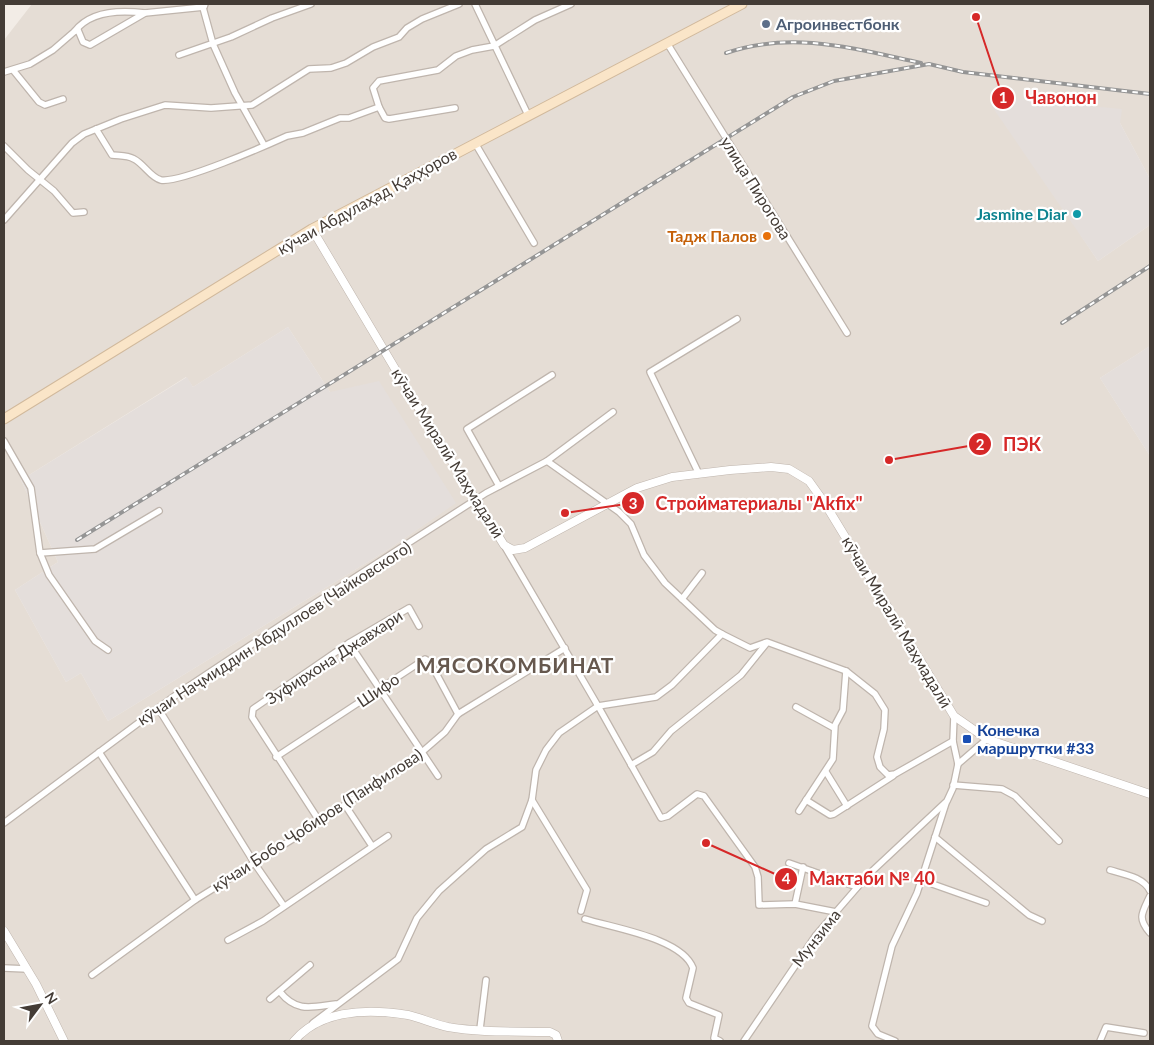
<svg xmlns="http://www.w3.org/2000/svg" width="1154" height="1045" font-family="Lato,sans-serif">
<rect width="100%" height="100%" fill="#f2ece6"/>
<path fill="#e5ddd5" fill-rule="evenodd" d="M32,4H1150V179L1120,123L1080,234L1098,261L1150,225V346L1100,378L1150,456V1041H4V40ZM288,327L330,392L455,503L389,549L108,721L81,673L66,682L15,590L58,562L21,480L186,377L193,387Z"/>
<g fill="#e4dedb">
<polygon points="1003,98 1122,109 1120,123 1150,179 1150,225 1098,261 991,105"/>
<polygon points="288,327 330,392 379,381 456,503 389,549 108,721 81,673 66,682 15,590 58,562 21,480 187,377 193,387"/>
<polygon points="1150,346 1150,456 1100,378"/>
</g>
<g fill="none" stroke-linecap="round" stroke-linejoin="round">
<g stroke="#bfb5ad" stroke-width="8">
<g id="minor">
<polyline points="202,4 213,44 235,93 264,145"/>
<polyline points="475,4 528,115"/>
<path d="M75,31C91,10 121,10 145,13"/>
<polyline points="667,43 847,333"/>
<polyline points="179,55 231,37 272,18 311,4"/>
<polyline points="13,70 39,102 45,105 63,99"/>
<polyline points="4,72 30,64 53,50 75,31 78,30 83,42 90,45 145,13 204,7 205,4"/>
<polyline points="379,107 373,88 379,81 438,70 456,56 472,50 494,46 535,20 571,4"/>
<path d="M96,129L112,155C120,156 127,155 134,159C144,164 151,178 161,180C181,183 265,146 287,136L303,133L340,118H349L379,107L385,118L389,119L455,108"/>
<polyline points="475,143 534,243"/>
<polyline points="4,146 28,170 54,191 73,213 84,212"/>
<polyline points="4,220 72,143 84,134 121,119 165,105 211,108 252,105 309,69 331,68 346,63 373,47 399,37 407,28 422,19 459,4"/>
<polyline points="4,441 31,488 40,553 49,575 95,641 108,650"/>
<polyline points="547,461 613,412"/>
<polyline points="699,474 650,372 737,319"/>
<polyline points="499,486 467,429 552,375"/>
<polyline points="505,547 598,706 656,697 672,685 722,634 750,648 767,642 846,671 875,694 885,710 884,729 877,757 880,767 888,775 895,774 953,741"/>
<polyline points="40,553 95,549 159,511"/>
<polyline points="682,599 702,573"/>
<polyline points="349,643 438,776"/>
<polyline points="796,707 834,728"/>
<polyline points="158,708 255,864 284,906"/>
<polyline points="99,752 195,900"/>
<polyline points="276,757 425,659 430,662 458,714"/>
<polyline points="958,764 987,739"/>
<polyline points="631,765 653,752 671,731 741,675 766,644"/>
<polyline points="826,772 847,806"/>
<polyline points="953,785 1002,789 1015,796 1059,841"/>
<polyline points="532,800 587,890 581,911"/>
<polyline points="806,800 830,815 834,814 893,776"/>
<polyline points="345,805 372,846"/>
<polyline points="799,811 833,759 835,725 843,710 846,671"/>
<polyline points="320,822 252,717 253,709 349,643 409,608 419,626"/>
<polyline points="4,823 180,692 281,625 486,493 547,461 619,512 631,524 644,555 665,583 715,630 722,634"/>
<polyline points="935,837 1029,915 1042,921"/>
<polyline points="789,863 857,887"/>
<path d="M1110,870C1123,874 1144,877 1150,891"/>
<polyline points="921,880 986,903"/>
<path d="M1150,896C1142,913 1137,918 1150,933"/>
<polyline points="795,904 803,867"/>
<path d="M585,919C613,928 682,938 693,968L686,998L689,1003L719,1015L714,1038L720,1041"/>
<polyline points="228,940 263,921 388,836"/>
<polyline points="4,968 27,969"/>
<polyline points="92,975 195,900 320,822 422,752 445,732 458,714 565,648"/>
<path d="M280,992C297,1013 312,1007 336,1004"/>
<polyline points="270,999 310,965"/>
<polyline points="313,1023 398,959 417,918 439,891 486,849 522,827 532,800 536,770 546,750 559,733 598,706 661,818 668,816 697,794 704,796 755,867 758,877 759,905 795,904 836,912"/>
<polyline points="480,1029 486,980"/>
<polyline points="744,1041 816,935 868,875 947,801 953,788 958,764 953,741 954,716"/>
<polyline points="895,1041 878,1034 872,1026 892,946 917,893 946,803"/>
<polyline points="1100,1041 1106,1027 1144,1033"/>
</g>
</g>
<g stroke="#bfb5ad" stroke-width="9">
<g id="tertiary">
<polyline points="312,229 416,404 504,545 513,550 525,548 637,488 672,477 730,470 771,467 789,469 809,481 824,502 954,716 987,739 1150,794"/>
<polyline points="4,931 36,984 64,1041"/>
<path d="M294,1041C321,1009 370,1009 408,1015C421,1018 434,1024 448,1027C481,1033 517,1031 550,1032L556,1035L558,1041"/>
</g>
</g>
<g stroke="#d1b99c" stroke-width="11">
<polyline id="secondary" points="4,419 312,229 742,4"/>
</g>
<use href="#minor" stroke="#fff" stroke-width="5.5"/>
<use href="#tertiary" stroke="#fff" stroke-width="8"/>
<use href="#secondary" stroke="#fae5c8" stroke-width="9"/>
<g stroke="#959595" stroke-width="4">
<g id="rail">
<path d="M726,53C793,30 855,49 921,63"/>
<polyline points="1062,323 1150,266"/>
<polyline points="77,540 793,97 834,81 929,64 963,72 1150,94"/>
</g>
</g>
<use href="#rail" stroke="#fff" stroke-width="2" stroke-dasharray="5.5" stroke-linecap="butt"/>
</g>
<circle fill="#5c6f8a" stroke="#fff" stroke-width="2" cx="766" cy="24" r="5"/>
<circle fill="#0f9aa8" stroke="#fff" stroke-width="2" cx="1077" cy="214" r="5"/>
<circle fill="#e8710a" stroke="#fff" stroke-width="2" cx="767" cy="236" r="5"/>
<rect fill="#1a4fb4" stroke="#fff" stroke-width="2" x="962" y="734" width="10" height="10" rx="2.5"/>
<g text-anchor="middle" stroke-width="4.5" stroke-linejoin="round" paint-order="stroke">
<g font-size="16" font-weight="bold" fill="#4e5e75" stroke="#fff" text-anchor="start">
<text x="776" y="30">Агроинвестбонк</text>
</g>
<g font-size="16" fill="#443c36" stroke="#fff">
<text transform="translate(756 188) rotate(58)" y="6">улица Пирогова</text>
<text transform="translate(367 201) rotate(-29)" y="6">кӯчаи Абдулаҳад Қаҳҳоров</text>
<text transform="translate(448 453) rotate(58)" y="6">кӯчаи Миралӣ Маҳмадалӣ</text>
<text transform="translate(897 622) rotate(59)" y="6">кӯчаи Миралӣ Маҳмадалӣ</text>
<text transform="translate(274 633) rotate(-33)" y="6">кӯчаи Наҷмиддин Абдуллоев (Чайковского)</text>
<text transform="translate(334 657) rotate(-33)" y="6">Зуфирхона Джавхари</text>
<text transform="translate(378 690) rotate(-34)" y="6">Шифо</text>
<text transform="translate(317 820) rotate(-33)" y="6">кӯчаи Бобо Ҷобиров (Панфилова)</text>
<text transform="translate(816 938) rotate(-52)" y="6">Мунзима</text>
</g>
<g font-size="16" font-weight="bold" fill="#0d838f" stroke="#fff" text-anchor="end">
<text x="1067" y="220">Jasmine Diar</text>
</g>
<g font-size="16" font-weight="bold" fill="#c56008" stroke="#fff" text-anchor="end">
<text x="757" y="242">Тадж Палов</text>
</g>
<g font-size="16" font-weight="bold" fill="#164399" stroke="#fff" text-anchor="start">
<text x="977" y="736">Конечка<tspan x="977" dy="18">маршрутки #33</tspan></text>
</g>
<g font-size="21" font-weight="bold" letter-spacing="1" fill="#66584e" stroke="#fff">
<text x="515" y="673">МЯСОКОМБИНАТ</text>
</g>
</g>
<path fill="none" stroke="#d62828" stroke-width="2" d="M976 17L1003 98M889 460L980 444M565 513L633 503M706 843L786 879"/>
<g fill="#d62828" stroke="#fff" stroke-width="2">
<circle cx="976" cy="17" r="5"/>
<circle cx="889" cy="460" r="5"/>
<circle cx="565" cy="513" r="5"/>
<circle cx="706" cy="843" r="5"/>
<circle cx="1003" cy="98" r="12"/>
<circle cx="980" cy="444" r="12"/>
<circle cx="633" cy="503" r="12"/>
<circle cx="786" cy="879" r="12"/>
</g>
<g font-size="15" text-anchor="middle" font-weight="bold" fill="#fff">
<text x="1003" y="103">1</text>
<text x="980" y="450">2</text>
<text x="633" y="509">3</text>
<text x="786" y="884">4</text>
</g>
<g font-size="18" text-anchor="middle" font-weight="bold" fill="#d62828" stroke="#fff" stroke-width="4.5" stroke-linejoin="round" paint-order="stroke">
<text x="1061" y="104">Чавонон</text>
<text x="1022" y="451">ПЭК</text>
<text x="759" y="510">Стройматериалы "Akfix"</text>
<text x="872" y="885">Мактаби № 40</text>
</g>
<rect width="1154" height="1045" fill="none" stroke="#443c36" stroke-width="10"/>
<g transform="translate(40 1005) rotate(58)" stroke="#ffffff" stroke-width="4" paint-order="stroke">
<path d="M0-4L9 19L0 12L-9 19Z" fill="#443c36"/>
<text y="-8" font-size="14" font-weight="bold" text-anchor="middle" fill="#443c36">N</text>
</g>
</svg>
